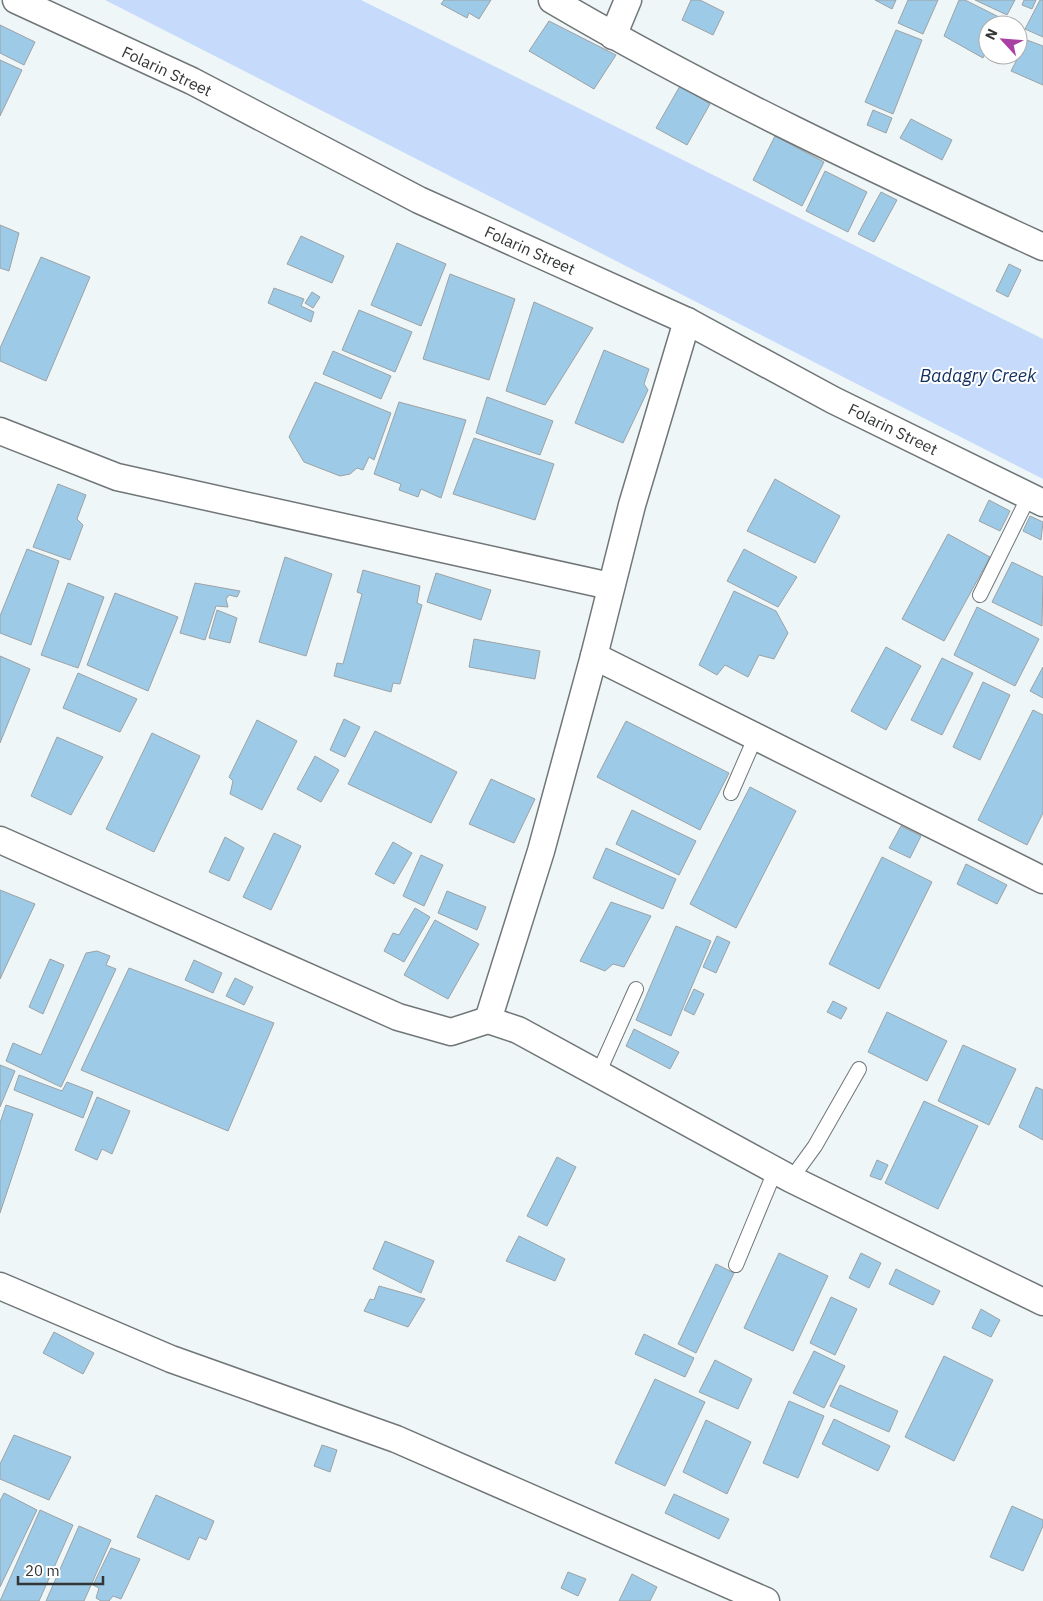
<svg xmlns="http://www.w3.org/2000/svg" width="1043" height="1601" font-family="'IBM Plex Sans',sans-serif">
<rect width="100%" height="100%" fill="#eff6f7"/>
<polygon fill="#c6dbfb" points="105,0 361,0 1043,339 1043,479"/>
<g fill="#9dcbe7" stroke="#9da2a5">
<polygon points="444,0 491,0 479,19 469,13 467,18 441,4"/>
<polygon points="691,0 700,0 724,12 713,35 682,20"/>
<polygon points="875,0 896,0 892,9"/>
<polygon points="908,0 938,0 923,34 898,23"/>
<polygon points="959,0 965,0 1003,19 999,25 988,25 988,48 983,58 944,36"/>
<polygon points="975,0 1015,0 1007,15"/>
<polygon points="1024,0 1036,0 1032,9 1022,5"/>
<polygon points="1040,0 1043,0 1043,37 1025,29"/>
<polygon points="549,21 616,55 594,89 529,51"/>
<polygon points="0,25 35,42 24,65 0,53"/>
<polygon points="896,30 922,40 893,114 865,102"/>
<polygon points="1027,40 1043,46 1043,85 1011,71"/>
<polygon points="0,60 22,70 0,116"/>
<polygon points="680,86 710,104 687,145 656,128"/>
<polygon points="873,110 892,118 886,133 867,125"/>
<polygon points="911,119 952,140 942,160 900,138"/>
<polygon points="775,136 824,162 802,206 753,180"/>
<polygon points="825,171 867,192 848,232 806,211"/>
<polygon points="881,192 897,200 874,242 858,234"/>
<polygon points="0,225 19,233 9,271 0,268"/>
<polygon points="301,236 344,256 332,283 287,264"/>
<polygon points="397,243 446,264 421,326 371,305"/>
<polygon points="41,257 90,277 46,381 0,361 0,348"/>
<polygon points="1009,264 1021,270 1008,297 996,291"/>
<polygon points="450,274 515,299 489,380 423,359"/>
<polygon points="274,288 304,299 301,306 314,312 311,322 268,303"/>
<polygon points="312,292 320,297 313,308 305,303"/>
<polygon points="534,302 593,328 545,405 506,391"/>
<polygon points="359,310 412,332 395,372 342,350"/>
<polygon points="604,350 649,369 644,384 648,390 623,443 575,423"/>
<polygon points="333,351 391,376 381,399 323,374"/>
<polygon points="315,382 391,413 374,460 369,457 363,470 357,468 350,474 340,476 304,462 289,437"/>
<polygon points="487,397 553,421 540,455 476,433"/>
<polygon points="399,402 466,420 441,498 421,489 418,497 399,490 401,484 374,474"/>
<polygon points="474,438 554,464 535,520 453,494"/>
<polygon points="775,479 840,516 815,563 747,531"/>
<polygon points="58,484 86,495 77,519 83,525 70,560 33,547"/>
<polygon points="989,500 1010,511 1000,531 979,521"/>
<polygon points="1030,516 1043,522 1041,540 1023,531"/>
<polygon points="948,534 990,557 944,641 902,619"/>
<polygon points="27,549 59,561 31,645 0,633 0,616"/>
<polygon points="744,549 797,577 778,607 727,581"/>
<polygon points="285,557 332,574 306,656 259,642"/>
<polygon points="1012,562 1043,577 1042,626 992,602"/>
<polygon points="363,570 420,586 417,603 422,605 400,684 393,683 391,692 334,676 337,663 343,664 362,594 357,592"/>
<polygon points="436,573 491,590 481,620 427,602"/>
<polygon points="68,583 104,597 78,668 41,655"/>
<polygon points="195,583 240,591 237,597 229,595 226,599 228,607 216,606 205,640 180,633"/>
<polygon points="734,591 776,611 788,633 774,659 759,655 748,677 725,665 717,675 699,665"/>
<polygon points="115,593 178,617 148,691 87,665"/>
<polygon points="977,607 1039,639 1015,686 954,655"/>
<polygon points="217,610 237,618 230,643 209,638"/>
<polygon points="474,639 540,651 535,679 469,667"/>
<polygon points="886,647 921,666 886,730 851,711"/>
<polygon points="0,656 30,669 0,743"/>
<polygon points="942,658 973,673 942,735 911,720"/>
<polygon points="1043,667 1043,698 1030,691"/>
<polygon points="78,673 137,699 120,732 63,708"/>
<polygon points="983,682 1010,695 980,760 953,747"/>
<polygon points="1033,710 1043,715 1043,813 1027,845 978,820"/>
<polygon points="344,719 360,727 345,757 330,750"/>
<polygon points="257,720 297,741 262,810 230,794 233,781 229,777"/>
<polygon points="626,721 729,773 700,830 597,777"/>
<polygon points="375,731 457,772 431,823 348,784"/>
<polygon points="152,733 200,756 154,852 106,829"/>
<polygon points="57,737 103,757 71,815 31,796"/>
<polygon points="315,756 339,770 321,802 297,789"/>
<polygon points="491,779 535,799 514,843 469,824"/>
<polygon points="750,787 796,811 736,928 690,904"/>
<polygon points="632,810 696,841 679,875 616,844"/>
<polygon points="901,826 921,836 910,858 889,848"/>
<polygon points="274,833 301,846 271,910 243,897"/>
<polygon points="225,837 244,848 229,881 209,872"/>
<polygon points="393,842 412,853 394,884 375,874"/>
<polygon points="606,848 676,879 663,909 593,878"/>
<polygon points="421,855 443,865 424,906 403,896"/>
<polygon points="882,857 932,882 879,989 829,964"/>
<polygon points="966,864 1007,885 997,904 957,884"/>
<polygon points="0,890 35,904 0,979"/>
<polygon points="447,891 486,907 477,930 438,913"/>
<polygon points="611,902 651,916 624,967 613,964 605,971 580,961"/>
<polygon points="415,908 430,917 404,962 384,951 393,933 399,935"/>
<polygon points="435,920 479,944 448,999 404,975"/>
<polygon points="676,926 711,941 671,1036 636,1020"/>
<polygon points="717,936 730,942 716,973 703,967"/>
<polygon points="97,951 110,956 106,965 116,969 61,1087 6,1061 13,1043 41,1055 86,953"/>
<polygon points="50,959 64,965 43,1014 29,1007"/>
<polygon points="194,960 222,973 213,993 185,980"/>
<polygon points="129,968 274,1023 228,1131 81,1070"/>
<polygon points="235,978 253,987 244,1005 226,996"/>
<polygon points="694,989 704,994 694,1015 684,1010"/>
<polygon points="833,1001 847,1008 841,1019 827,1012"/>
<polygon points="887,1012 947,1041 927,1081 868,1052"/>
<polygon points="634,1029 679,1052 670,1069 626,1046"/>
<polygon points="963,1045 1016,1069 989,1125 938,1101"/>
<polygon points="0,1065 15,1071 0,1107"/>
<polygon points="19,1075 62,1091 67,1082 93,1092 83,1118 14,1090"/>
<polygon points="1036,1087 1043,1090 1043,1140 1019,1127"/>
<polygon points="97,1097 130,1111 112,1154 102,1149 97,1160 75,1150"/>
<polygon points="924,1101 978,1126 938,1209 885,1183"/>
<polygon points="6,1105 33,1114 0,1213 0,1123"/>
<polygon points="557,1157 576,1167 547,1226 527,1216"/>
<polygon points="877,1160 888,1165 881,1180 870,1176"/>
<polygon points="519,1236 565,1259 555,1281 506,1261"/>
<polygon points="385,1241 434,1261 421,1293 373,1269"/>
<polygon points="779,1253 828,1276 793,1351 744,1328"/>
<polygon points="861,1253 881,1263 869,1288 849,1278"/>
<polygon points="716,1264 734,1273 696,1353 678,1344"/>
<polygon points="896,1269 940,1291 933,1305 889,1284"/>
<polygon points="379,1286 425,1299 408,1327 364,1311 370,1299 374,1300"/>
<polygon points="831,1297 857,1309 835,1355 810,1343"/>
<polygon points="981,1309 1000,1320 991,1337 972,1328"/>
<polygon points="54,1332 94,1353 83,1374 43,1353"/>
<polygon points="644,1334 694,1358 685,1377 635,1354"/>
<polygon points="814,1351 845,1366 824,1408 793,1393"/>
<polygon points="944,1356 993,1380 954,1461 905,1437"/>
<polygon points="715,1360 752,1379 738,1409 699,1392"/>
<polygon points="655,1379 705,1402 665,1486 615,1463"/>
<polygon points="840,1385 898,1411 889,1432 830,1406"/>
<polygon points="789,1401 824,1416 798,1478 763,1463"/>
<polygon points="834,1419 890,1446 878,1471 822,1444"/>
<polygon points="706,1420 751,1442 727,1494 683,1472"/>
<polygon points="14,1435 71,1457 49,1500 0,1479 0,1464"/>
<polygon points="322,1445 337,1450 330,1472 314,1466"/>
<polygon points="4,1493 37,1510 0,1587 0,1501"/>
<polygon points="674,1494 729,1519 719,1539 665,1513"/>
<polygon points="156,1495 214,1521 206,1540 199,1537 189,1560 137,1537"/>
<polygon points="1012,1506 1043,1520 1043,1526 1023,1571 990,1557"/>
<polygon points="40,1510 73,1525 39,1601 0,1601"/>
<polygon points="79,1526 111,1540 84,1601 46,1601"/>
<polygon points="111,1548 140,1559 121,1599 113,1596 109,1601 101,1601 96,1598 99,1588 93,1585"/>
<polygon points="568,1572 586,1579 578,1596 561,1588"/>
<polygon points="632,1574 657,1587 650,1601 619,1601"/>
</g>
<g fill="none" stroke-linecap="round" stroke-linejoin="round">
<g stroke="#707677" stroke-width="16">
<g id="service">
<polyline points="980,595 1029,496"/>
<polyline points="731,793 755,738"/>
<polyline points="598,1074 636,989"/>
<polyline points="791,1179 815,1146 859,1069"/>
<polyline points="736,1265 775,1171"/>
</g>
</g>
<g stroke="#707677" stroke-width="29">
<g id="minor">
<polyline points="16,0 192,81 419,200 687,321 833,400 1043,503"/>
<path d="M552,0C710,93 877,171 1043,247"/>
<polyline points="613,36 628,0"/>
<polyline points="0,431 117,477 610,586"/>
<polyline points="594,656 1043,880"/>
<polyline points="0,840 398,1017 451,1032 488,1020 518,1030 791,1179 1043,1302"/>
<polyline points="488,1020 541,851 594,656 632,505 687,321"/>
<polyline points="0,1286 171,1359 396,1439 766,1601"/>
</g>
</g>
<use href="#service" stroke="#fff" stroke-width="14"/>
<use href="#minor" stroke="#fff" stroke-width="26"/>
</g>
<g text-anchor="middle" stroke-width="4" stroke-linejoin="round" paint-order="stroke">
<g font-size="16" fill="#333536" stroke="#fff">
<text transform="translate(167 71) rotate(25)" y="6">Folarin Street</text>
<text transform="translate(530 250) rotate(24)" y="6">Folarin Street</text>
<text transform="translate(893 429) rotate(26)" y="6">Folarin Street</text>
</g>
<g font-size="18" font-style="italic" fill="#123161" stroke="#fff">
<text x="978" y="382">Badagry Creek</text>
</g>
</g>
<g transform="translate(1003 40) rotate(296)"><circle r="24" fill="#ffffff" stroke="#adaeaf"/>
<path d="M0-4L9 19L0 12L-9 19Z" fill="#a941a4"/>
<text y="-8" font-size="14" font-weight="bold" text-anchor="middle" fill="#333536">N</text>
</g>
<path d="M18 1576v8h85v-8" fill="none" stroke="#333536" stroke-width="2.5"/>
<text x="25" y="1576" font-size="15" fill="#333536" stroke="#ffffff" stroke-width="4" paint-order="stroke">20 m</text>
</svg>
